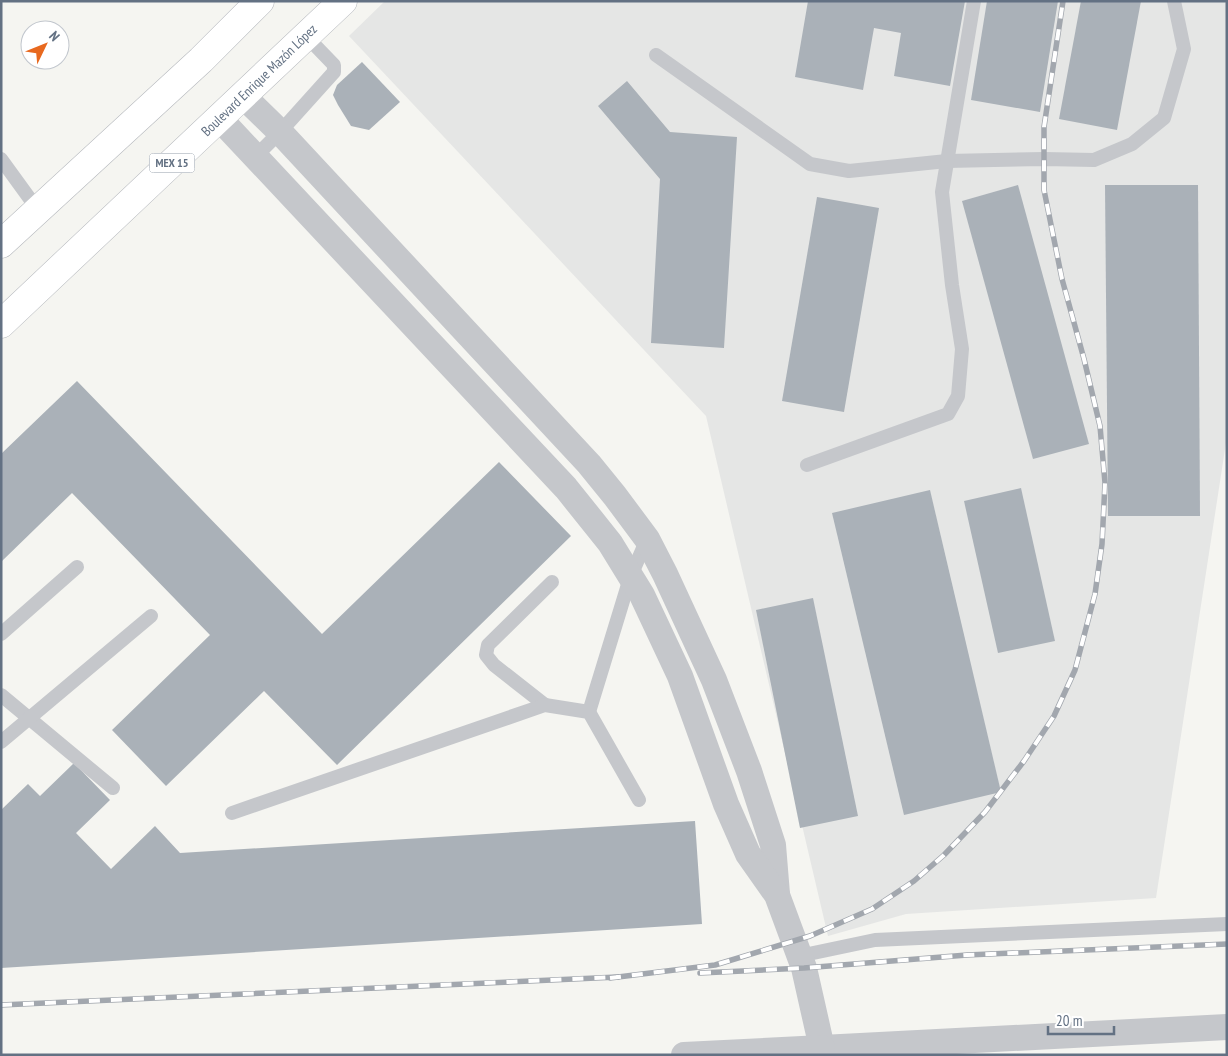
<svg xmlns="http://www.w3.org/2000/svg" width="1228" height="1056" font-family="'PT Sans Narrow',sans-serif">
<rect width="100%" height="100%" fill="#f5f5f1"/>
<polygon fill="#e5e6e5" points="385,1 1224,1 1227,4 1227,436 1156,898 906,914 828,936 706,416 349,36"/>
<g fill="#aab1b8">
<polygon points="808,1 965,1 950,86 894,76 901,33 874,28 863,90 795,77"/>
<polygon points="987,1 1058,1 1040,112 971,100"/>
<polygon points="1081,1 1141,1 1117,130 1059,119"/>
<polygon points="362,62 400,102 369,130 351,126 338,105 333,95 337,85"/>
<polygon points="627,81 670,132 737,137 724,348 651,343 660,179 598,106"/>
<polygon points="1018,185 1089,444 1033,459 962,201"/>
<polygon points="1105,185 1198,185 1200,516 1108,516"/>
<polygon points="817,197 879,208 844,412 782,401"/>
<polygon points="77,381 322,634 499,462 571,536 337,765 264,691 166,786 112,730 210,635 72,493 1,562 1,454"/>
<polygon points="1021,488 1055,641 998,653 964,501"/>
<polygon points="930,490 1001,792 904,815 832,513"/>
<polygon points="813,598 858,816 800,828 756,610"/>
<polygon points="74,763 110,800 76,833 111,869 155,826 180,853 695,821 702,924 1,968 1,810 28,784 40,796"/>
</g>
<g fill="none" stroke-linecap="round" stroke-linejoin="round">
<g stroke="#b5b8bd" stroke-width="29">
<g id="primary">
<polyline points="1,244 201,60 260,1"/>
<polyline points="1,324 343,1"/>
</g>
</g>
<g stroke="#c5c7cb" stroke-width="14">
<polyline points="656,55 810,164 849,171 947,161 1044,159 1094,160 1132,144 1164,118 1184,49 1174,1"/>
<polyline points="256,156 280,132 334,72 334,65 306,36"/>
<polyline points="1,159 38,210"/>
<polyline points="807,465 948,414 958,396 962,349 952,285 942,192 974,1"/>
<polyline points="1,634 77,567"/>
<polyline points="1,695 113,788"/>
<polyline points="545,705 494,665 486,655 488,645 552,582"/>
<polyline points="589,712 630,578 647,539"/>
<polyline points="1,742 151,616"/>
<polyline points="232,813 545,705 589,712 639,800"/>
<polyline points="799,956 875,940 1227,924"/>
</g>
<g stroke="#c5c7cb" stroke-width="26">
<polyline points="243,96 280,132 589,464 615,496 647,539 665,574 714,680 749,771 773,845 777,894"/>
<polyline points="219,118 566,488 610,543 642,595 680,676 726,804 748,854 777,895 804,968 822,1048 1227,1027"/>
<polyline points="684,1055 822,1048"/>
</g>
<use href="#primary" stroke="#fff" stroke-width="28"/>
<g stroke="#a2a7ae" stroke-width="5.5">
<g id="rail">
<polyline points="700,973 804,968 967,955 1227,944"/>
<polyline points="610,978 715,965 810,936 872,909 914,881 944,855 985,812 1024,761 1054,716 1075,670 1095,594 1102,544 1105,483 1100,426 1084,359 1062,279 1044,190 1044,127 1063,1"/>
<polyline points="1,1005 618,977"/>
</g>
</g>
<use href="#rail" stroke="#fff" stroke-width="4" stroke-dasharray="11" stroke-linecap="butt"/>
</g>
<g text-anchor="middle" stroke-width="5" stroke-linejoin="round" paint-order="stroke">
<rect fill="#fff" stroke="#929ca8" stroke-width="1" x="149.5" y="153.5" width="45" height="19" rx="4"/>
<g font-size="12" font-weight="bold" fill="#637183">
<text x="172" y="167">MEX 15</text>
</g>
<g font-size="14" fill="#637183" stroke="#fff">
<text transform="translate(259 80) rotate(-44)" y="5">Boulevard Enrique Mazón López</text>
</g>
</g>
<rect width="1228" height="1056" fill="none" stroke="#637183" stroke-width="5"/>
<g transform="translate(45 45) rotate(47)"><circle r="24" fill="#ffffff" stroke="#c1c6cd"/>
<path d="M0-4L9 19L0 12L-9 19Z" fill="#e8691f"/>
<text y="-8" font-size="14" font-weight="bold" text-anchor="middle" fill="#637183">N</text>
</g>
<path d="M1048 1026v8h66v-8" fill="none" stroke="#637183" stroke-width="2.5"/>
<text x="1056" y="1026" font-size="15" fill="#637183" stroke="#ffffff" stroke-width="4" paint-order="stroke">20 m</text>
</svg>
